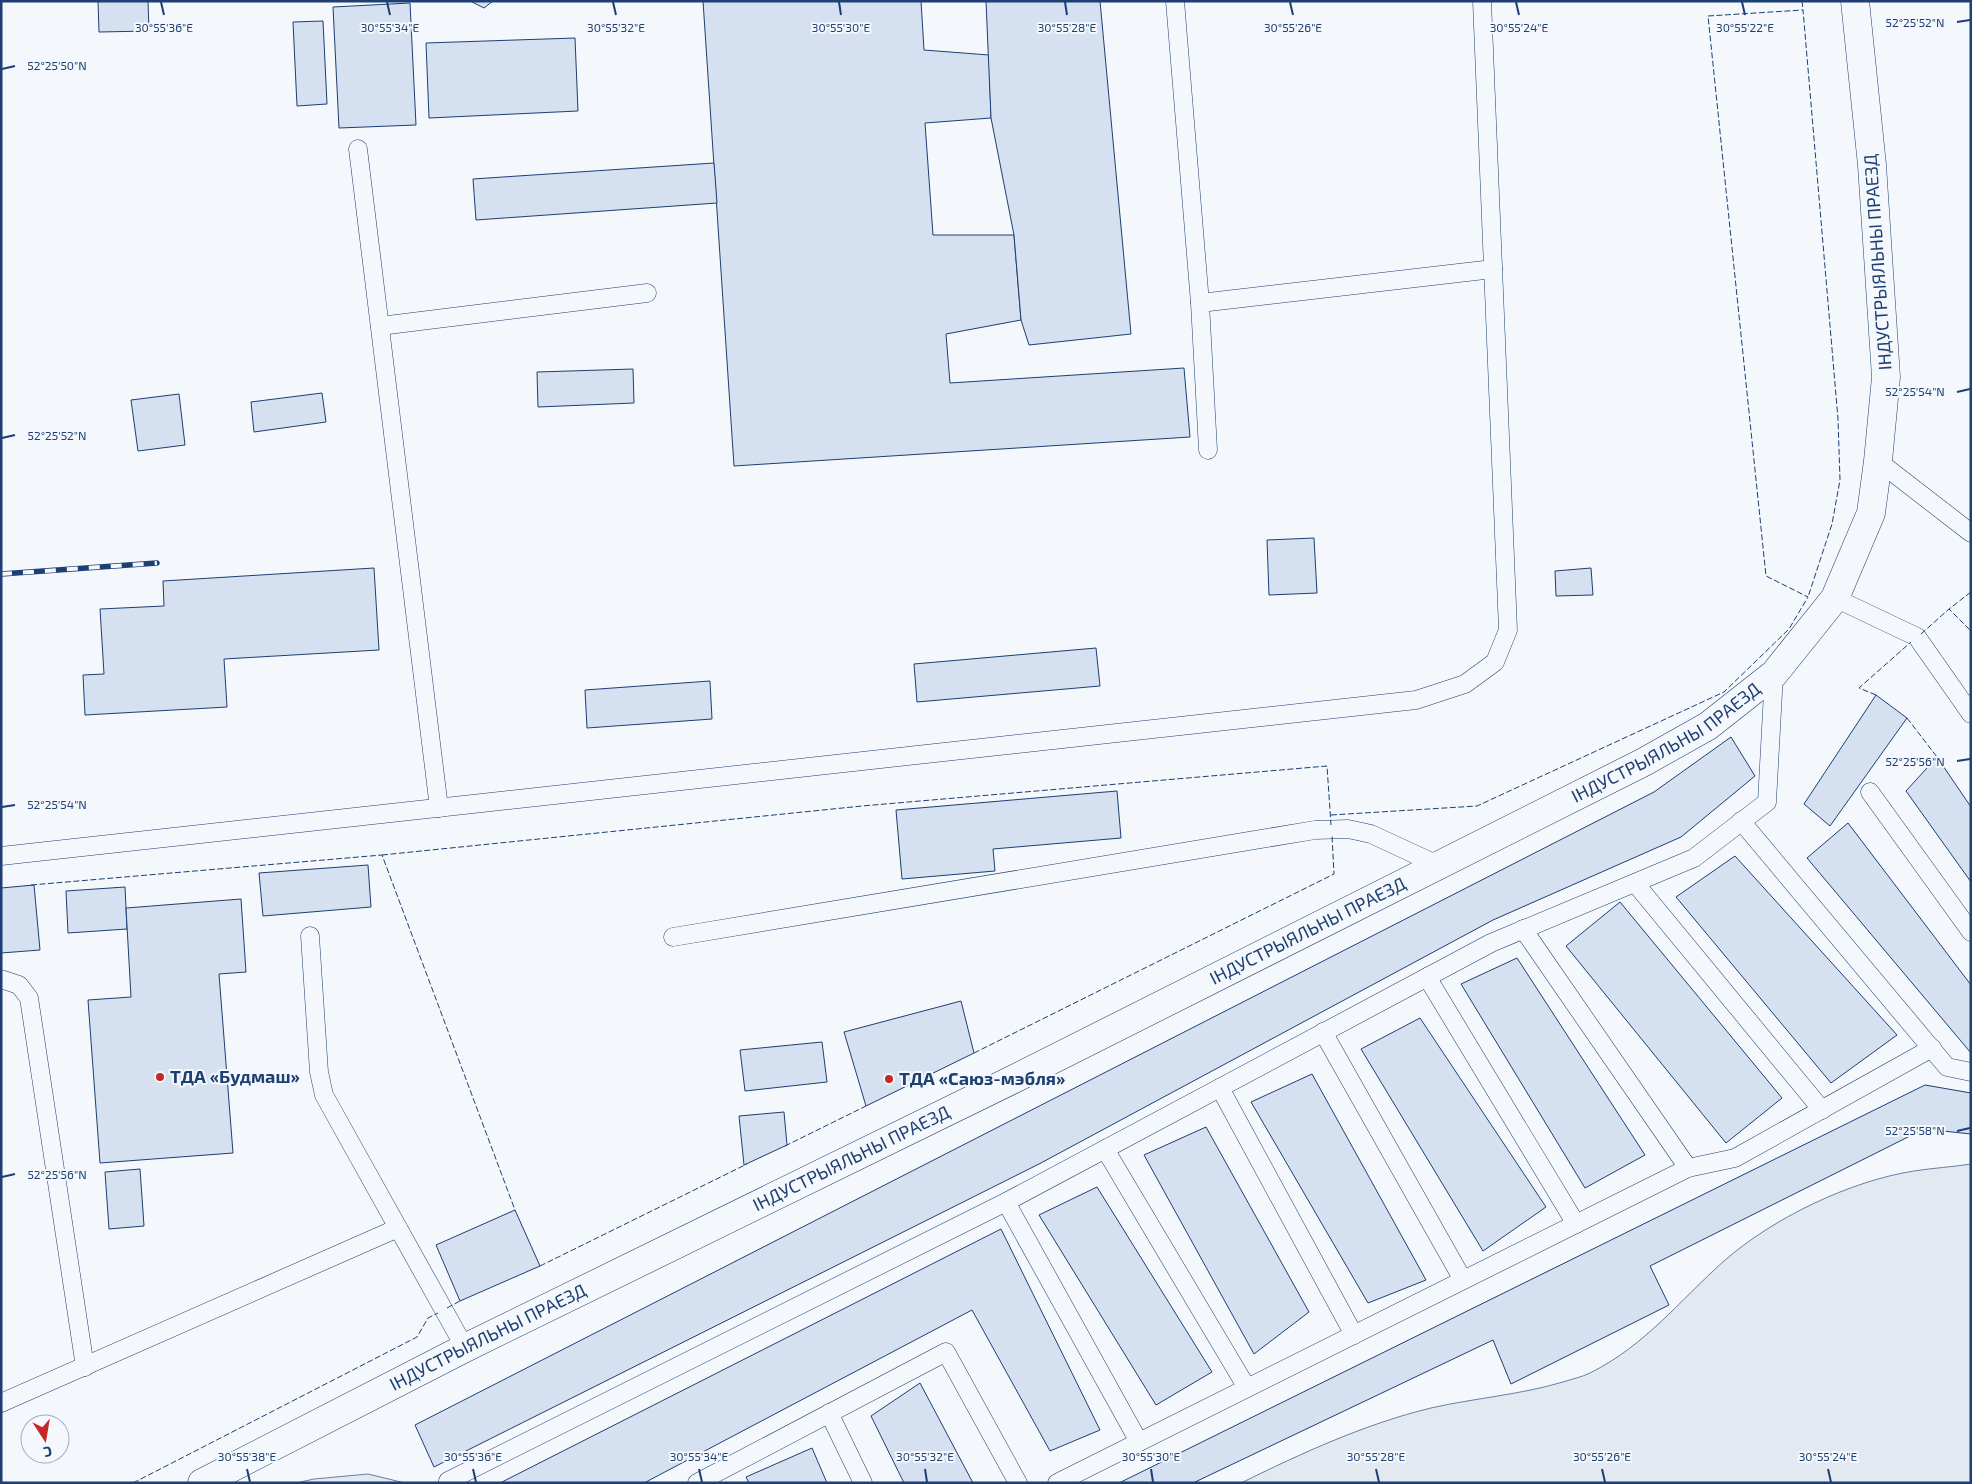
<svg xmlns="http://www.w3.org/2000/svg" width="1972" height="1484" font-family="'Exo 2',sans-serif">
<rect width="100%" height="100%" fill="#f4f7fb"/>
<g fill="#e3e9f0" stroke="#687fa3">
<path d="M1971,1164V1483H1241C1302,1453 1365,1424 1431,1408C1475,1398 1519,1395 1563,1382C1572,1379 1582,1377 1590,1373C1646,1345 1679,1301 1724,1261C1773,1218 1850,1181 1914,1171C1933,1168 1952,1167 1971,1164Z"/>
<polygon points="368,1474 405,1483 296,1483 314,1479"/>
</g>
<g fill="#d5e0f0" stroke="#1d3f73">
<polygon points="98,1 148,1 149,31 99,32"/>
<polygon points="470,1 493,1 484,8"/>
<polygon points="703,1 921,1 924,50 989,55 991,118 925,123 933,235 1014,235 1021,320 946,334 950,383 1184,368 1190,437 734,466"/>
<polygon points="986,1 1100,1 1131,334 1029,345 1021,320 1014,235 991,118"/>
<polygon points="410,3 416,125 339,128 333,7"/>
<polygon points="323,21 327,104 297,106 293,22"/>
<polygon points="575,38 578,111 429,118 426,43"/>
<polygon points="714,163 717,203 476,220 473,179"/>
<polygon points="633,369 634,403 538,407 537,372"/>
<polygon points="322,393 326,422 254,432 251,402"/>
<polygon points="179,394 185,445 138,451 131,400"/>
<polygon points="1314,538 1317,593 1269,595 1267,540"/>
<polygon points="374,568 379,650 224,659 227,707 85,715 83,675 104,674 100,609 164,606 163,581"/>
<polygon points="1591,568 1593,595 1556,596 1555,571"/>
<polygon points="1096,648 1100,686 917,702 914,664"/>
<polygon points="710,681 712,719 587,728 585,690"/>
<polygon points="1876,695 1907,718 1830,826 1804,804"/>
<polygon points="1731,737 1755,776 1681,837 1493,920 1039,1164 434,1467 415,1425 1654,792"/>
<polygon points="1937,757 1971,807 1971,882 1906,791"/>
<polygon points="1117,791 1121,838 993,849 995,871 902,879 896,810"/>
<polygon points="1848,823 1971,985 1971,1053 1807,858"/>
<polygon points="1735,856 1897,1035 1831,1083 1676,897"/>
<polygon points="368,865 371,907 263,916 259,873"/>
<polygon points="34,885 40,950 1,953 1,888"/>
<polygon points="125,887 127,929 68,933 66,891"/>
<polygon points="241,899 246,972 219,974 233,1153 100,1163 88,1000 131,997 126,908"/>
<polygon points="1620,902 1782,1098 1726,1143 1566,946"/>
<polygon points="1517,958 1645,1155 1585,1188 1461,984"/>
<polygon points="961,1001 974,1053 866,1106 844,1032"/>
<polygon points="1420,1018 1546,1207 1483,1251 1361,1049"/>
<polygon points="822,1042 827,1082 745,1091 740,1050"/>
<polygon points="1312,1074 1426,1280 1368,1303 1251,1102"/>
<polygon points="1925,1085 1971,1093 1971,1134 1924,1129 1650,1266 1669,1305 1511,1384 1493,1340 1193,1483 1119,1483"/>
<polygon points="784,1112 787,1145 744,1165 739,1116"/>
<polygon points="1206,1127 1309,1312 1254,1354 1144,1155"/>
<polygon points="140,1169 144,1226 109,1229 105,1172"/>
<polygon points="1097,1187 1212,1372 1156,1405 1039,1215"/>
<polygon points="515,1210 540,1266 460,1301 436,1245"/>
<polygon points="1001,1229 1100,1430 1050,1451 972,1310 644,1483 500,1483"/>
<polygon points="920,1383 973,1483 904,1483 871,1416"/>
<polygon points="812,1448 827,1483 749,1483 746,1477"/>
</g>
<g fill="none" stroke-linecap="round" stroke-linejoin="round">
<g stroke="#1d3f73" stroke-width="19">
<g id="service">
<polyline points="1175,1 1200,303"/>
<polyline points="358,149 439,808"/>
<polyline points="380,326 647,293"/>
<polyline points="1208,450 1200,303 1493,269"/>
<polyline points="1878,461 1971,533"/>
<polyline points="1835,598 1917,637 1971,714"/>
<polyline points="1870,792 1971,932"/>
<polyline points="1741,821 1947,1067 1971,1072"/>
<polyline points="1,856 1416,700 1465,684 1495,662 1508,630 1482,1"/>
<polyline points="1635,883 1822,1110"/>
<polyline points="1523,929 1688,1168"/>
<polyline points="310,936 319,1072 324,1095 465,1348"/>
<polyline points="673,937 1315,830 1348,829 1371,834 1438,865"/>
<polyline points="1427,977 1576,1224"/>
<polyline points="1,979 19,985 29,998 85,1367"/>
<polyline points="1323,1032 1463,1280"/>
<polyline points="1220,1088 1354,1335"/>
<polyline points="1105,1149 1247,1388"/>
<polyline points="1006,1202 1139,1442"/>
<polyline points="1,1403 398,1228"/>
<polyline points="829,1413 863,1483"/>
<polyline points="448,1481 1006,1202 1491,943 1694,858 1767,802 1774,674"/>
<polyline points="697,1483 946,1352 1018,1483"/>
<polyline points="1057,1483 1688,1168 1735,1158 1932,1048"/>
</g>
</g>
<g stroke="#1d3f73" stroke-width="29">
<g id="minor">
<path id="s1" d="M202,1483L465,1348L1018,1077L1644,762L1708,726L1774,674L1835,598L1871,513L1878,461L1886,377L1872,165L1855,1"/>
</g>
</g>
<use href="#service" stroke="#f4f7fb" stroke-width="18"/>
<use href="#minor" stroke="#f4f7fb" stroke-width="28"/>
<g stroke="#1d3f73" stroke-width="5.5">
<polyline id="rail" points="1,574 157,563"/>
</g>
<use href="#rail" stroke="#f4f7fb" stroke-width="4" stroke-dasharray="11" stroke-linecap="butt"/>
<g stroke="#1d3f73" stroke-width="1" stroke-dasharray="6 2.5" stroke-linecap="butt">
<polyline points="1802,1 1803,10"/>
<polyline points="1971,592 1949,609 1971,631"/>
<polyline points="1921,634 1949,609"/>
<polyline points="1876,695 1859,688 1911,642"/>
<polyline points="1907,718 1937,757"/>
<polyline points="1331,815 1477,806 1724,692 1789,629 1808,597 1766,576 1708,16 1803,10 1838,419 1840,480 1832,524 1808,597"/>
<polyline points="382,855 862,806 1327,766 1331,825"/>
<polyline points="31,885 382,855 515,1210"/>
<polyline points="974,1053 1334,874 1332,835"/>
<polyline points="785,1146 866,1106"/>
<polyline points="540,1266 747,1164"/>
<polyline points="447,1308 460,1301"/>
<polyline points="133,1483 417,1337 428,1318 438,1313"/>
</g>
</g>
<path fill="none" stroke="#1d3f73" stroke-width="2" d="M161,2L164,15M387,2L390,15M613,2L616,15M839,2L841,15M1065,2L1067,15M1290,2L1293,15M1516,2L1519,15M1742,2L1745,15M1957,22L1970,20M2,69L15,66M1957,392L1970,389M2,438L15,435M1957,761L1970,759M2,807L15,805M1957,1131L1970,1128M2,1177L15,1174M247,1469L250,1482M473,1469L476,1482M699,1469L702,1482M925,1469L927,1482M1151,1469L1153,1482M1376,1469L1379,1482M1602,1469L1605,1482M1828,1469L1831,1482"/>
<g fill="#c62828" stroke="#f4f7fb" stroke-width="2">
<circle cx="160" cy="1077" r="5"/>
<circle cx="889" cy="1079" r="5"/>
</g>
<g text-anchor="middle" stroke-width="4" stroke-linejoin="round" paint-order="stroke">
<g font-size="18" fill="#1d3f73" stroke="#f4f7fb">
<text transform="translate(1878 262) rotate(-94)" y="6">ІНДУСТРЫЯЛЬНЫ ПРАЕЗД</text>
<text dy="6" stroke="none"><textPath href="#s1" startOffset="1641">ІНДУСТРЫЯЛЬНЫ ПРАЕЗД</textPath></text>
<text dy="6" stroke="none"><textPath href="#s1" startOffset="1236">ІНДУСТРЫЯЛЬНЫ ПРАЕЗД</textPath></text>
<text dy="6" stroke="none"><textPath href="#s1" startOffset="726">ІНДУСТРЫЯЛЬНЫ ПРАЕЗД</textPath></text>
<text dy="6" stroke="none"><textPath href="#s1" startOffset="321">ІНДУСТРЫЯЛЬНЫ ПРАЕЗД</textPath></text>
</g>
<g font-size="18" font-weight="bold" fill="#1d3f73" stroke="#f4f7fb" text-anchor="start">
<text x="170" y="1083">ТДА «Будмаш»</text>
<text x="899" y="1085">ТДА «Саюз-мэбля»</text>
</g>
</g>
<g font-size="12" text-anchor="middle" fill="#1d3f73" stroke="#f4f7fb" stroke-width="4" stroke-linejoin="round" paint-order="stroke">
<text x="1915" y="27">52°25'52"N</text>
<text x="164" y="32">30°55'36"E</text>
<text x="390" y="32">30°55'34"E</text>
<text x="616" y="32">30°55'32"E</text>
<text x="841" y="32">30°55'30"E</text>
<text x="1067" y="32">30°55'28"E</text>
<text x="1293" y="32">30°55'26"E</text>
<text x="1519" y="32">30°55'24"E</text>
<text x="1745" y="32">30°55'22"E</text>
<text x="57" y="70">52°25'50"N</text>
<text x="1915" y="396">52°25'54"N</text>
<text x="57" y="440">52°25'52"N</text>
<text x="1915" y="766">52°25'56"N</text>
<text x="57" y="809">52°25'54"N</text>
<text x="1915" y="1135">52°25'58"N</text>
<text x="57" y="1179">52°25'56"N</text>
<text x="247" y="1461">30°55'38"E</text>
<text x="473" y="1461">30°55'36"E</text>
<text x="699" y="1461">30°55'34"E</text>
<text x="925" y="1461">30°55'32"E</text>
<text x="1151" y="1461">30°55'30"E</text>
<text x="1376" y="1461">30°55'28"E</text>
<text x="1602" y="1461">30°55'26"E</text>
<text x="1828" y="1461">30°55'24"E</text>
</g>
<rect width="1972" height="1484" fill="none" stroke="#1d3f73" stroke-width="5"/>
<g transform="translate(45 1439) rotate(168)"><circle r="24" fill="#f4f7fb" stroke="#9eadc5"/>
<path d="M0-4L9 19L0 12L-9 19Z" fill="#c62828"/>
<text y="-8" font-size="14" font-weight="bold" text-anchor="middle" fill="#1d3f73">С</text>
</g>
</svg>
